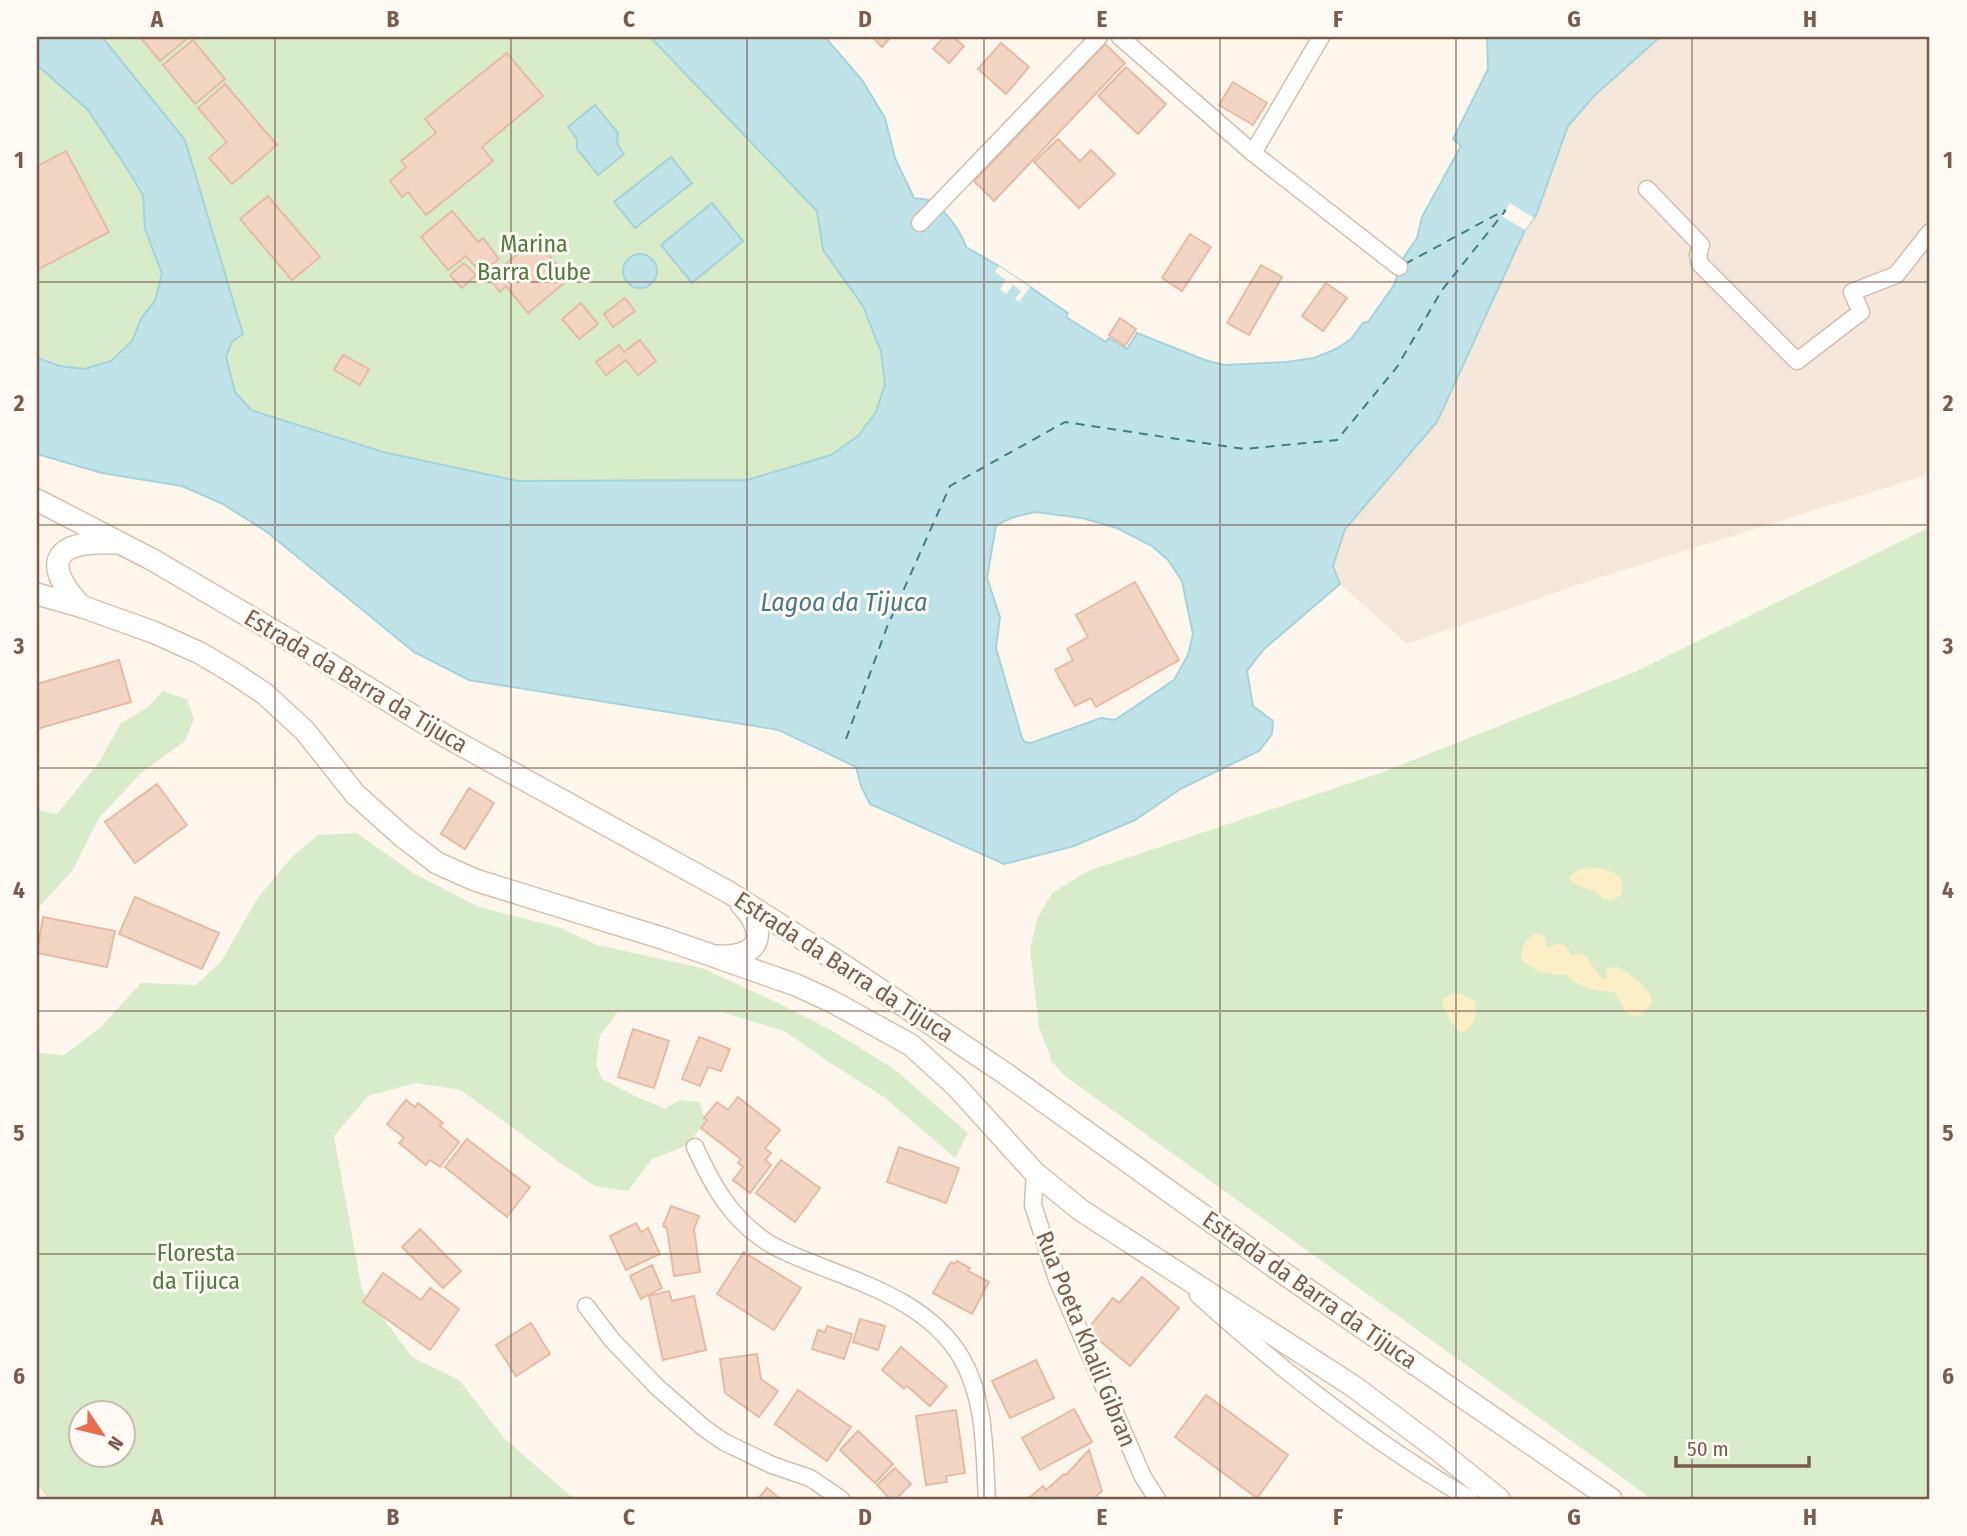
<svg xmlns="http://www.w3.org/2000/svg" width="1967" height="1536" font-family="'Fira Sans Condensed',sans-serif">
<rect width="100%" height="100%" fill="#fdf6ec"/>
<polygon fill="#f5e8da" points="1660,37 1930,37 1930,474 1589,581 1407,644 1340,584 1333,566 1345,529 1437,421 1525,230 1536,215 1568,126 1594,96"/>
<g fill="#d8ecc9" fill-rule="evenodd">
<polygon points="102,37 650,37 817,211 823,250 863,306 881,352 885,383 876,412 858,436 831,455 747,480 518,481 383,452 251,410 235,392 226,357 232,342 185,140"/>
<polygon points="37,65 88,110 128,170 143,195 145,229 162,274 155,301 142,317 132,341 111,361 84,369 60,366 37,358"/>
<polygon points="1930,527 1930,1499 1652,1499 1065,1076 1052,1062 1039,1027 1030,949 1037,919 1052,893 1088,871 1383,772 1635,672"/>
<polygon points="163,691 187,699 194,719 185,741 141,773 99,818 72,871 37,909 37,810 57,814 100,761 121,723 148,707"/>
<path d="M357,833L413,873L479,907L561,928L597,945L702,968L778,1003L831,1030L894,1069L968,1133L955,1158L884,1097L832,1064L784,1031L721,1012H618L600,1035L596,1065L602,1079L635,1096L665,1109L679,1100L700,1102L705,1121L688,1145L652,1159L628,1191L595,1186L559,1162L461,1090L416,1083L368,1096L334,1136L362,1290L412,1357L459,1380L504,1438L574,1499H48L41,1489L37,1487V1048L40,1053L64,1055L100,1028L141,983L196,985L221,962L257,899L292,857L318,835ZM80,1414H122V1456H80Z"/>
</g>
<g fill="#fcefc7">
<path d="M1598,868C1615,871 1625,876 1622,895L1612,900L1603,898L1592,890L1581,887L1569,879L1571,874L1581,869Z"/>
<path d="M1534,934H1540L1545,937L1547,948C1558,941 1568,943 1571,956L1575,954H1583C1591,961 1594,970 1602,978H1607L1606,969L1617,967C1631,976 1649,984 1652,1002L1647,1009L1637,1017L1626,1012L1614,992C1597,991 1577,988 1566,974C1551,977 1531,970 1521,959C1521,948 1525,940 1534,934Z"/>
<path d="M1452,994H1461L1475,1001C1477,1015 1475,1027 1461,1033C1452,1024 1444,1012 1442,1000Z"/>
</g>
<g fill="#bfe3e8" stroke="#a5d3da" stroke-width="2" fill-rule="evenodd">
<path d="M37,37H102L185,140L243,334L232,342L226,357L235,392L251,410L383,452L518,481L747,480L831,455L858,436L876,412L885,384L881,352L863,306L823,250L817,211L650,37H825L862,80L885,118L895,158L914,198C919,199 927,199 931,201C945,209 961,232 966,247L999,266L1068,313L1066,317L1106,342L1109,338L1127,349L1137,333L1205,360L1224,365L1286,362L1314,358L1336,349L1351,339L1363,323L1368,322L1394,285L1404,257L1417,238L1422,217L1461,146L1453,139L1488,69L1487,37H1660L1594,96L1568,126L1536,215L1525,230L1437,422L1345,529L1333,566L1340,584L1264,649L1247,671L1253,706L1273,721L1272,734L1259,751L1182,788L1135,820L1074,846L1004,864L870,804L861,786L856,767L779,730L469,680L414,652L267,532L223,504L182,486L102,473L37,454V358L60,366L84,369L111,361L132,341L142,317L155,301L162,274L145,229L143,195L128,170L88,110L37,65ZM1035,512L1082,518L1117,528L1152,546L1168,560L1182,581L1193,634L1188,655L1174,680L1115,720L1101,718L1031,743L1025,742L1022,738L996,648L1000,617L987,578L996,525L1014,517Z"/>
<polygon points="595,105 618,133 617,144 624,154 598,175 577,149 577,139 568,127"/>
<polygon points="671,157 692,183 635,228 614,202"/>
<polygon points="712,203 743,241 692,283 661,245"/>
<circle cx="640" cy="271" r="17"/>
</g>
<g fill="#fdf6ec">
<polygon points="1510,203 1534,218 1525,230 1502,216"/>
<polygon points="999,266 1030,287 1019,302 1015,299 1021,291 1013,285 1006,294 1000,289 1006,280 995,272"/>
</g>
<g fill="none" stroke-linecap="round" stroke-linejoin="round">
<g stroke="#437c86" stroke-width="2" stroke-dasharray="9 7" stroke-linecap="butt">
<polyline points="1405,264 1505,210"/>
<polyline points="846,739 887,627 950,486 1065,422 1244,449 1337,440 1397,367 1442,290 1506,210"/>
</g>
</g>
<g fill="#f3d5c3" stroke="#e6bba3" stroke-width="2">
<polygon points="140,37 189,37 160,61"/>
<polygon points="872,37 891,37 882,47"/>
<polygon points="944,37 953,37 964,46 949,63 933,49"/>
<polygon points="193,40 225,79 195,104 163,65"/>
<polygon points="1001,43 1029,67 1006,94 978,69"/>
<polygon points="1105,44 1125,63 994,201 974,181"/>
<polygon points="507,53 543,96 482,147 493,161 426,215 408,192 402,197 390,181 406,167 401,161 436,133 425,119"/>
<polygon points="1126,67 1166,104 1138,134 1098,96"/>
<polygon points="1233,82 1267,103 1253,125 1219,105"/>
<polygon points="225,84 277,145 232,184 209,158 227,142 198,108"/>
<polygon points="1058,139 1080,161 1091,150 1115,174 1079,208 1034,162"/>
<polygon points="66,151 109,232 37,270 37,166"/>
<polygon points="268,196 320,257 292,280 240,219"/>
<polygon points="452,211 478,242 483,238 499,259 481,273 466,256 448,270 421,237"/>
<polygon points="1190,234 1211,247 1182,291 1162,278"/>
<polygon points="536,239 569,279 528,313 506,286 500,292 489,278"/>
<polygon points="464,263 476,275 462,288 450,275"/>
<polygon points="1261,265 1282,277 1249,335 1227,323"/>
<polygon points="1326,283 1347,298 1323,331 1302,316"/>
<polygon points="625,298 635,311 613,327 604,314"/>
<polygon points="581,303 598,324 579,339 562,319"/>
<polygon points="1120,318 1136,329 1125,346 1109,335"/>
<polygon points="640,340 656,361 638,375 626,360 606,375 596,362 619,345 624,352"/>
<polygon points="343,355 369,369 360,385 334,370"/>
<polygon points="1135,582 1179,660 1096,707 1091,698 1075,706 1055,670 1073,660 1067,649 1088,637 1076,615"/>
<polygon points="119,660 131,702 37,729 37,684"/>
<polygon points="157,784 187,825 135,863 105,822"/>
<polygon points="469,788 494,803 465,849 441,834"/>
<polygon points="135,897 219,933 202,969 119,934"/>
<polygon points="43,917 115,931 107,967 37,953"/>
<polygon points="633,1029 669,1041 654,1088 618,1077"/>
<polygon points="699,1037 730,1049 721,1071 708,1067 700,1086 682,1079"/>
<polygon points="738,1097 780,1130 765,1148 771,1153 765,1160 771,1165 750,1193 733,1180 743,1167 738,1163 741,1159 701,1128 707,1120 704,1118 717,1102 728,1110"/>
<polygon points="406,1100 415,1107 418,1103 443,1123 440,1126 459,1142 440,1167 430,1160 426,1165 399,1143 404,1138 387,1124"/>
<polygon points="467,1139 530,1187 507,1217 445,1167"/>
<polygon points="899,1147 959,1168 946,1203 887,1182"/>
<polygon points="781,1160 820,1188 795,1222 756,1193"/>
<polygon points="671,1206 699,1216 694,1229 700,1272 674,1276 667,1228 663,1226"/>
<polygon points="636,1223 641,1232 648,1228 660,1254 626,1270 610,1236"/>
<polygon points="420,1229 461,1271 443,1288 402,1247"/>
<polygon points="744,1252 801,1288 774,1330 717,1294"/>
<polygon points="957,1261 970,1268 968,1271 989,1282 972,1314 933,1293 951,1262 955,1264"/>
<polygon points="652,1265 662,1288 641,1299 630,1276"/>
<polygon points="383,1273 421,1300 430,1288 459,1309 430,1350 363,1302"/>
<polygon points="1142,1277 1179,1308 1130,1366 1087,1330 1113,1298 1119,1303"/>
<polygon points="669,1291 672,1301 694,1296 706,1350 663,1360 649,1296"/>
<polygon points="860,1319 885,1326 878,1350 853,1342"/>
<polygon points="531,1323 550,1354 516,1376 496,1345"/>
<polygon points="827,1326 852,1334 844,1359 812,1349 818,1330 825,1332"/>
<polygon points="901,1347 947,1386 930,1406 907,1386 904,1389 882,1370"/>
<polygon points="757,1354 761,1379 778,1391 759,1417 725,1393 720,1359"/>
<polygon points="1036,1360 1054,1398 1010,1418 992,1381"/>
<polygon points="798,1390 851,1427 827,1461 775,1424"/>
<polygon points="1206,1395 1288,1455 1257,1498 1175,1437"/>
<polygon points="1074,1409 1092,1442 1040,1470 1022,1438"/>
<polygon points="956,1410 965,1473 946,1476 947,1482 926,1485 916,1416"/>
<polygon points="858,1431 893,1464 875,1483 840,1450"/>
<polygon points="1089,1450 1102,1491 1093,1499 1028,1499 1043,1486 1046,1490 1064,1474 1066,1475"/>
<polygon points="895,1468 911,1484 896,1499 890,1499 877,1485"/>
<polygon points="767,1488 780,1499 758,1499"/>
</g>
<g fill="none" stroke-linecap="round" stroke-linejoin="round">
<g stroke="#d1beb0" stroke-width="19">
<g id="street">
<polyline points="1120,37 1253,153 1399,267"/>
<polyline points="1253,153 1321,37"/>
<polyline points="1647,189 1701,245 1698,255 1700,264 1797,361 1861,312 1852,292 1896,275 1930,232"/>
<polyline points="920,223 1099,37"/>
<path d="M695,1147C712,1184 729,1216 764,1240C781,1252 803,1259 822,1267C874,1287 933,1308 962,1359C986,1401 984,1452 987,1499"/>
<polyline points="1035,1173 1033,1205 1057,1279 1143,1477 1157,1499"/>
<path d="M1198,1295C1282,1371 1373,1442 1470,1499"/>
<polyline points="586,1306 612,1340 657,1387 704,1428 724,1442 772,1465 810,1478 841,1499"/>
</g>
</g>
<g stroke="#d6c0b0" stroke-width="24">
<g id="secondary">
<polyline points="37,500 153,560 313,654 447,737 730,893 840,963 1003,1072 1276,1268 1611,1499"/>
<polyline points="37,594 83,607 153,632 200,653 232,672 265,694 305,731 355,794 402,836 437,863 475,880 665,939 796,985 831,1001 911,1045 956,1086 1035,1173 1082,1211 1353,1386 1437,1449 1499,1499"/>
<path d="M82,607C37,560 58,540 115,543"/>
<path d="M718,956C759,958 770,935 741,904"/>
</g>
</g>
<use href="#street" stroke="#fff" stroke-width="16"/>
<use href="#secondary" stroke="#fff" stroke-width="21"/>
</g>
<path fill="none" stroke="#7a5c4d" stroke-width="2" stroke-opacity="0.55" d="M275,37V1499M511,37V1499M747,37V1499M984,37V1499M1220,37V1499M1456,37V1499M1692,37V1499M37,282H1930M37,525H1930M37,768H1930M37,1011H1930M37,1254H1930"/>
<g text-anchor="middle" stroke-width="6" stroke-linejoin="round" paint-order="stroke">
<g font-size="24" fill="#537a41" stroke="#fffaf3">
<text x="534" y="252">Marina<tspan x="534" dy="28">Barra Clube</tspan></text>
<text x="196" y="1261">Floresta<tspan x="196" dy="28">da Tijuca</tspan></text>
</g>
<g font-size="24" fill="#7a5c4d" stroke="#fffaf3">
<text transform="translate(356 681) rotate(31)" y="8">Estrada da Barra da Tijuca</text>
<text transform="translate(844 967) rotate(33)" y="8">Estrada da Barra da Tijuca</text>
<text transform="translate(1310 1290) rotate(35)" y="8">Estrada da Barra da Tijuca</text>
<text transform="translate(1086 1339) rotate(68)" y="8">Rua Poeta Khalil Gibran</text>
</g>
<g font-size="26" font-style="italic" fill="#437c86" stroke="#fffaf3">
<text x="844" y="611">Lagoa da Tijuca</text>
</g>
</g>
<rect width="1967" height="1536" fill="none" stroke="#fffaf3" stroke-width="77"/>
<g transform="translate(102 1434) rotate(125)"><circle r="33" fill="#fffaf3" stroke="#cabbb1" stroke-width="2"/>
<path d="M0-5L12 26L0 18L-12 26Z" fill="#e76f51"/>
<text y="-10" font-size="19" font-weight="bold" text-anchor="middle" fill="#7a5c4d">N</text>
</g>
<path d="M1676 1456v10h133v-10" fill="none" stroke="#7a5c4d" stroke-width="3.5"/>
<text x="1687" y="1456" font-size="21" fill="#7a5c4d" stroke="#fffaf3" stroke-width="5" paint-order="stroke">50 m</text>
<rect x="38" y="38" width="1890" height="1460" fill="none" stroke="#7a5c4d" stroke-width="2.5"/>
<g font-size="23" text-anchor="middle" font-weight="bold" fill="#7a5c4d">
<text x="157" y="27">A</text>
<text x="393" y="27">B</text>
<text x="629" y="27">C</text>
<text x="865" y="27">D</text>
<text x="1102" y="27">E</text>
<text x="1338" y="27">F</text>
<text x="1574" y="27">G</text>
<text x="1810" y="27">H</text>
<text x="19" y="168">1</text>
<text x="1948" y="168">1</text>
<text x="19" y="411">2</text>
<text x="1948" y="411">2</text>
<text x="19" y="654">3</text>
<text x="1948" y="654">3</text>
<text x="19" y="898">4</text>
<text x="1948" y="898">4</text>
<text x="19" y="1141">5</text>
<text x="1948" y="1141">5</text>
<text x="19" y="1384">6</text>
<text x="1948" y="1384">6</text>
<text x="157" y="1525">A</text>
<text x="393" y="1525">B</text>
<text x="629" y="1525">C</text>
<text x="865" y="1525">D</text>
<text x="1102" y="1525">E</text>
<text x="1338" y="1525">F</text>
<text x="1574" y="1525">G</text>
<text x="1810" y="1525">H</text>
</g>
</svg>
